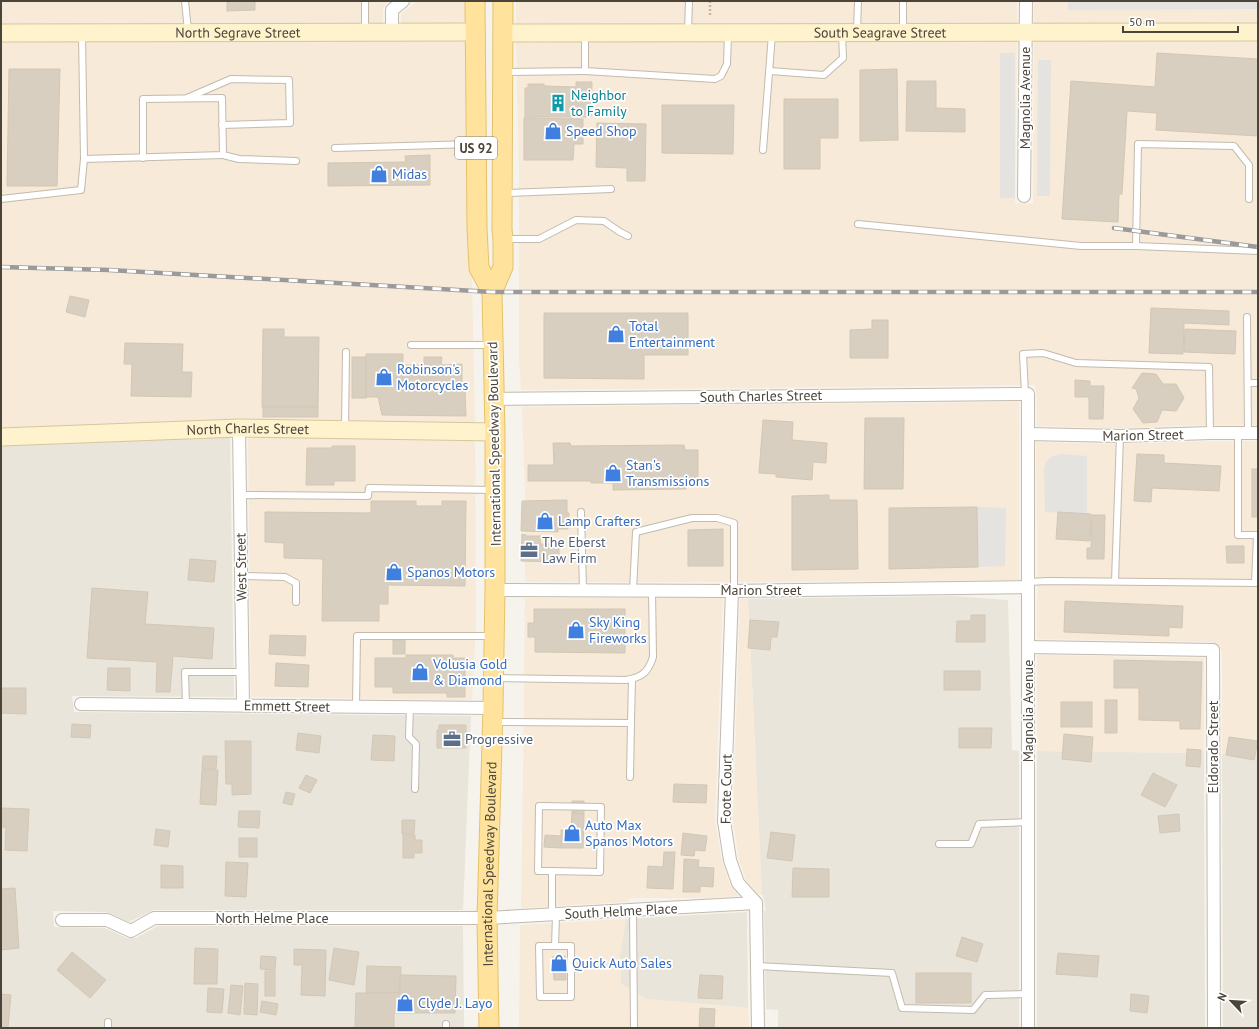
<svg xmlns="http://www.w3.org/2000/svg" width="1259" height="1029" font-family="'PT Sans',sans-serif">
<rect width="100%" height="100%" fill="#f6f3ec"/>
<g fill="#eae5da">
<polygon points="230,436 234,697 72,696 74,712 471,716 463,910 153,910 129,922 106,912 53,911 54,927 105,928 127,938 136,938 158,926 463,926 464,1028 1,1028 1,445"/>
<polygon points="953,596 1008,600 1012,750 1019,751 1019,1028 778,1028 778,1010 766,1009 764,911 766,911 763,895 762,895 748,599"/>
<polygon points="1037,751 1204,753 1205,1028 1037,1028"/>
<polygon points="1222,754 1258,754 1258,1028 1223,1028"/>
<polygon points="747,912 748,1008 646,999 621,984 620,955 626,919"/>
</g>
<g fill="#f7ead8">
<polygon points="1,1 389,1 386,4 383,9 383,24 1,25"/>
<polygon points="417,1 467,1 467,24 401,24 401,14"/>
<rect x="516" y="1" width="501" height="24"/>
<polygon points="1034,1 1258,1 1258,24 1034,25"/>
<polygon points="392,40 467,40 475,424 230,419 230,420 1,428 1,41"/>
<polygon points="1258,40 1258,425 1209,425 1119,428 1037,426 1037,401 1035,385 521,390 519,360 519,175 516,41 1017,41 1015,203 1033,204 1034,41"/>
<polygon points="1019,402 1019,580 731,582 525,582 525,492 522,407"/>
<polygon points="248,436 475,440 476,622 472,700 251,697"/>
<polygon points="1211,441 1258,441 1258,754 1222,754 1222,651 1212,642 1037,639 1037,595 1038,595 1036,442 1120,444"/>
<polygon points="525,598 723,598 715,820 722,861 730,885 739,896 705,898 629,898 628,902 521,908 523,780"/>
<polygon points="740,598 748,599 762,895 759,895 746,880 739,859 733,821"/>
<polygon points="1037,655 1204,658 1204,753 1037,751"/>
<polygon points="626,919 620,955 621,984 646,999 748,1008 749,1028 519,1028 520,925"/>
</g>
<g fill="#e5e3e0">
<polygon points="1068,1 1258,1 1258,9 1068,10"/>
<rect x="1000" y="53" width="15" height="145"/>
<polygon points="1038,60 1051,60 1050,196 1037,196"/>
<polygon points="1061,454 1087,456 1087,514 1045,512 1044,467 1047,461 1053,456"/>
<polygon points="977,507 1006,508 1005,566 978,567"/>
</g>
<g fill="#d8cfc1" stroke="#d3c7b4">
<polygon points="227,1 255,1 255,10 227,11"/>
<polygon points="1157,53 1258,59 1258,136 1156,130 1157,113 1127,111 1122,194 1119,194 1118,222 1062,219 1071,81 1155,87"/>
<polygon points="9,69 60,69 57,186 7,186"/>
<polygon points="897,69 898,140 860,141 860,70"/>
<polygon points="907,81 936,81 936,108 965,109 965,132 906,131"/>
<polygon points="576,82 592,82 591,117 525,117 525,88 528,88 528,84 544,84 544,86 576,87"/>
<polygon points="784,99 838,99 838,138 820,138 820,169 784,169"/>
<polygon points="662,105 734,105 733,154 662,153"/>
<polygon points="524,118 583,119 583,144 574,144 573,160 524,160"/>
<polygon points="597,123 646,124 645,181 627,181 627,168 596,167"/>
<polygon points="430,155 430,185 328,186 328,163 406,162 405,156"/>
<polygon points="70,296 89,300 85,317 66,312"/>
<polygon points="1151,308 1229,311 1229,325 1184,323 1183,354 1149,353"/>
<polygon points="544,313 688,313 688,355 644,355 644,379 544,378"/>
<polygon points="872,320 888,320 888,358 850,358 850,330 872,329"/>
<polygon points="263,329 284,329 284,337 319,337 318,407 262,407"/>
<polygon points="1185,329 1236,331 1235,354 1184,352"/>
<polygon points="125,343 183,344 182,372 192,372 191,397 131,396 132,364 124,364"/>
<polygon points="366,354 403,354 402,390 465,390 466,416 382,415 378,397 366,397"/>
<rect x="352" y="357" width="14" height="41"/>
<polygon points="424,357 442,357 441,365 462,364 462,384 431,384 431,390 402,390 402,365 424,365"/>
<polygon points="1142,373 1156,374 1163,384 1176,384 1184,398 1176,411 1162,410 1157,422 1143,423 1133,409 1139,398 1136,389 1132,388"/>
<polygon points="1075,380 1090,381 1090,386 1104,386 1103,419 1089,419 1089,397 1075,397"/>
<rect x="263" y="407" width="55" height="10"/>
<polygon points="865,418 904,418 903,489 864,489"/>
<polygon points="763,420 793,422 792,440 827,443 826,463 813,462 812,480 776,477 776,474 759,473"/>
<polygon points="553,443 570,443 571,446 684,445 685,450 698,450 698,480 686,481 686,489 613,490 613,483 591,483 591,481 528,481 528,465 554,465"/>
<polygon points="332,446 355,446 355,481 334,481 334,485 306,485 307,448 332,448"/>
<polygon points="1137,454 1164,455 1164,463 1221,466 1219,491 1152,488 1151,502 1134,501"/>
<rect x="1252" y="469" width="6" height="48"/>
<polygon points="829,495 829,500 857,500 858,569 792,570 792,496"/>
<polygon points="567,500 567,513 569,513 568,529 558,529 558,532 521,531 522,501"/>
<polygon points="371,501 416,501 416,506 442,506 442,501 466,501 465,586 388,585 388,604 379,604 379,621 322,621 323,559 284,558 284,543 265,542 265,512 371,513"/>
<polygon points="977,507 978,567 889,569 889,508"/>
<polygon points="1058,512 1091,514 1090,541 1056,539"/>
<polygon points="1092,515 1105,515 1104,559 1087,559 1087,548 1091,548"/>
<polygon points="723,529 723,566 688,566 688,530"/>
<polygon points="522,534 526,535 526,536 541,536 540,544 559,544 559,562 521,561"/>
<polygon points="1226,546 1244,546 1244,563 1227,563"/>
<polygon points="190,559 216,561 214,582 188,580"/>
<polygon points="92,588 148,592 145,624 214,628 212,659 173,656 170,692 156,692 157,662 87,658"/>
<polygon points="1065,601 1183,606 1182,628 1169,627 1169,636 1064,632"/>
<polygon points="534,609 625,609 625,653 535,652 535,637 528,637 528,623 534,623"/>
<polygon points="971,615 985,615 985,642 956,642 957,621 971,621"/>
<polygon points="750,620 779,622 777,637 771,637 770,650 748,648"/>
<polygon points="270,635 306,636 305,656 269,654"/>
<rect x="393" y="640" width="12" height="14"/>
<polygon points="406,655 453,655 453,658 465,658 465,697 447,697 447,693 393,693 393,687 375,687 375,658 406,658"/>
<polygon points="1114,660 1202,662 1200,729 1180,729 1180,721 1139,720 1139,688 1114,688"/>
<polygon points="276,663 309,665 308,687 275,686"/>
<polygon points="108,668 130,668 130,691 107,690"/>
<rect x="944" y="671" width="36" height="19"/>
<polygon points="1,688 26,688 26,714 1,713"/>
<rect x="1105" y="700" width="12" height="33"/>
<rect x="1061" y="702" width="31" height="25"/>
<polygon points="72,724 91,725 90,738 71,737"/>
<polygon points="439,725 466,725 466,748 437,748 437,730 439,730"/>
<polygon points="959,728 992,728 991,748 959,748"/>
<polygon points="298,733 321,736 319,753 296,750"/>
<polygon points="1064,734 1093,737 1091,762 1062,759"/>
<polygon points="373,735 395,736 394,761 371,760"/>
<polygon points="1229,737 1258,741 1254,760 1226,755"/>
<polygon points="225,741 251,741 251,794 232,795 232,784 226,784"/>
<polygon points="1187,749 1201,750 1200,767 1186,766"/>
<polygon points="203,756 217,756 216,769 202,769"/>
<polygon points="202,770 218,770 216,805 200,804"/>
<polygon points="1153,773 1177,785 1165,807 1141,795"/>
<polygon points="306,775 317,780 310,793 299,788"/>
<polygon points="674,784 707,785 706,803 673,802"/>
<polygon points="286,792 295,794 292,805 283,803"/>
<polygon points="572,801 584,801 584,814 572,813"/>
<polygon points="1,808 29,809 27,851 5,850 6,827 1,827"/>
<polygon points="239,811 260,811 259,828 238,827"/>
<polygon points="572,813 584,814 583,848 561,848 561,830 571,831"/>
<polygon points="1179,814 1180,831 1160,833 1158,816"/>
<polygon points="402,820 415,820 414,834 402,834"/>
<polygon points="156,829 170,831 168,847 154,845"/>
<polygon points="771,832 795,835 792,861 767,858"/>
<polygon points="683,833 707,836 705,851 695,850 694,856 681,855"/>
<polygon points="403,835 415,835 415,840 422,840 422,853 414,853 414,858 403,858"/>
<polygon points="545,835 561,836 561,848 544,847"/>
<rect x="239" y="838" width="18" height="19"/>
<polygon points="664,852 675,852 673,889 647,888 648,866 663,867"/>
<polygon points="684,859 699,860 698,867 714,868 713,887 700,886 700,892 683,892"/>
<polygon points="226,862 248,863 246,897 225,896"/>
<polygon points="161,865 183,866 183,888 161,888"/>
<polygon points="793,868 829,869 829,897 792,897"/>
<polygon points="15,888 19,948 1,950 1,889"/>
<polygon points="962,937 983,944 977,962 956,956"/>
<polygon points="195,948 218,949 217,984 194,984"/>
<polygon points="334,948 359,952 354,985 329,980"/>
<polygon points="294,949 326,950 325,996 301,995 302,965 294,965"/>
<polygon points="72,952 106,980 90,998 57,970"/>
<polygon points="1058,953 1099,956 1097,977 1056,974"/>
<polygon points="261,956 276,957 275,970 260,969"/>
<polygon points="565,956 566,980 554,980 552,957"/>
<polygon points="367,966 401,967 400,993 366,993"/>
<rect x="265" y="971" width="10" height="25"/>
<rect x="916" y="973" width="55" height="30"/>
<polygon points="400,975 456,976 455,1013 394,1013 394,1028 355,1028 356,993 400,993"/>
<polygon points="700,975 723,976 722,999 698,998"/>
<polygon points="245,983 258,984 257,1015 244,1014"/>
<polygon points="231,985 243,986 240,1015 228,1013"/>
<polygon points="208,988 224,989 222,1013 207,1012"/>
<polygon points="1,994 11,995 8,1028 1,1028"/>
<polygon points="1131,994 1149,996 1147,1013 1130,1011"/>
<polygon points="262,1001 278,1004 276,1015 260,1012"/>
<polygon points="700,1008 715,1009 714,1028 699,1028"/>
</g>
<g fill="none" stroke-linecap="round" stroke-linejoin="round">
<g stroke="#c2bbae" stroke-width="8">
<g id="lane">
<polyline points="185,1 188,31"/>
<polyline points="365,30 365,1"/>
<polyline points="688,31 689,1"/>
<polyline points="857,31 858,1"/>
<polyline points="903,31 903,1"/>
<polyline points="82,35 84,159 223,155 222,98 143,99 143,158"/>
<polyline points="585,71 715,79 721,76 727,64 728,34"/>
<polyline points="770,71 824,75 843,58 842,34"/>
<polyline points="506,72 585,71 585,35"/>
<polyline points="187,98 231,79 289,80 290,123 222,125"/>
<polyline points="335,148 473,144"/>
<polyline points="763,150 772,34"/>
<polyline points="223,155 239,159 296,161"/>
<polyline points="505,193 611,189"/>
<polyline points="1,199 81,190 84,159"/>
<polyline points="858,224 1081,246 1136,246 1258,251"/>
<polyline points="504,239 539,239 576,220 604,221 620,232 628,236"/>
<polyline points="1136,246 1138,144 1234,146 1249,165 1249,199"/>
<polyline points="1247,317 1248,433"/>
<polyline points="411,345 492,345"/>
<polyline points="1248,383 1258,383"/>
<polyline points="1025,394 1023,354 1043,353 1076,363 1209,367 1210,433"/>
<polyline points="345,428 346,352"/>
<polyline points="1238,433 1238,535 1257,535 1255,583"/>
<polyline points="240,495 368,496 369,488 493,490"/>
<polyline points="581,512 583,590"/>
<polyline points="241,576 285,577 296,583 296,602"/>
<polyline points="1115,581 1120,436"/>
<polyline points="1028,582 1048,581 1258,583"/>
<polyline points="633,590 636,532 692,518 717,518 734,523 734,590"/>
<path d="M495,678L626,680C642,677 648,673 653,657L652,590"/>
<polyline points="186,705 185,672 242,672"/>
<polyline points="356,707 357,636 493,636"/>
<polyline points="410,707 409,737 416,744 415,789"/>
<polyline points="495,722 631,723 632,679"/>
<polyline points="630,777 631,723"/>
<polyline points="939,844 971,844 979,824 1028,822"/>
<polyline points="633,910 634,1028"/>
<polyline points="552,915 552,871 600,872 601,807 539,806 538,871 552,871"/>
<polyline points="555,946 571,946 571,997 540,997 539,946 555,946 556,915"/>
<polyline points="756,966 892,973 902,1008 973,1010 985,995 1028,994"/>
<polyline points="446,1024 446,1028"/>
<polyline points="108,1028 108,1022"/>
</g>
</g>
<g stroke="#c2bbae" stroke-width="14">
<g id="street">
<polyline points="392,32 392,10 403,1"/>
<polyline points="1024,196 1026,1"/>
<polyline points="494,399 1028,394 1028,1028"/>
<polyline points="239,428 243,705"/>
<polyline points="1028,434 1120,436 1210,433 1258,433"/>
<polyline points="495,590 732,591 1028,587"/>
<polyline points="732,591 724,821 730,860 738,883 756,903 758,1028"/>
<polyline points="1028,647 1213,650 1214,1028"/>
<polyline points="81,704 493,708"/>
<polyline points="62,920 107,920 131,931 154,918 487,918 756,903"/>
</g>
</g>
<g stroke="#d6c79b" stroke-width="19">
<g id="secondary">
<path id="s1" d="M1,33L476,32"/>
<path id="s2" d="M502,33L1258,32"/>
<path id="s3" d="M1,437L239,428L495,432"/>
</g>
</g>
<g stroke="#e6c16a" stroke-width="21">
<g id="primary">
<polyline points="475,1 477,228 479,268 492,292"/>
<path id="s4" d="M489,1028L487,918L493,708L495,590V432L492,292L503,267V240L502,229L503,1"/>
</g>
</g>
<polyline stroke="#c4b79f" stroke-width="2.5" stroke-dasharray="2 2" stroke-linecap="butt" points="710,1 710,16"/>
<use href="#lane" stroke="#fff" stroke-width="6"/>
<use href="#street" stroke="#fff" stroke-width="12"/>
<use href="#secondary" stroke="#fff3cd" stroke-width="17"/>
<use href="#primary" stroke="#ffe39c" stroke-width="19"/>
<g stroke="#9a9a9a" stroke-width="4.5">
<g id="rail">
<polyline points="1114,228 1258,247"/>
<polyline points="1,267 109,270 492,292 1258,292"/>
</g>
</g>
<use href="#rail" stroke="#fff" stroke-width="3" stroke-dasharray="9" stroke-linecap="butt"/>
</g>
<defs>
<g id="building-bare" transform="scale(1.38)"><path d="M-4-6H4V6H1V3H-1V6H-4ZM-2.5-4.3h1.7v1.8h-1.7ZM.8-4.3h1.7v1.8H.8ZM-2.5-1h1.7V.8h-1.7ZM.8-1h1.7V.8H.8Z" fill="#0f9aa8" stroke="#fff" stroke-width="2.5" paint-order="stroke"/></g>
<g id="shop-bare" transform="scale(1.38)"><path d="M-5-2.5h2.3a2.7 3.5 0 0 1 5.4 0H5L5.5 6h-11ZM-1.5-2.5h3a1.5 2.3 0 0 0-3 0Z" fill="#3f7fe0" stroke="#fff" stroke-width="2.5" paint-order="stroke"/></g>
<g id="office-bare" transform="scale(1.38)"><path d="M-6-3h4V-5.5h4V-3h4V5H-6ZM-1-4.5V-3h2v-1.5ZM-6 0V1H6V0Z" fill="#5c6f8a" stroke="#fff" stroke-width="2.5" paint-order="stroke"/></g>
</defs>
<g fill-rule="evenodd">
<use href="#building-bare" x="558" y="103"/>
<use href="#shop-bare" x="553" y="131"/>
<use href="#shop-bare" x="379" y="174"/>
<use href="#shop-bare" x="616" y="334"/>
<use href="#shop-bare" x="384" y="377"/>
<use href="#shop-bare" x="613" y="473"/>
<use href="#shop-bare" x="545" y="521"/>
<use href="#office-bare" x="529" y="550"/>
<use href="#shop-bare" x="394" y="572"/>
<use href="#shop-bare" x="576" y="630"/>
<use href="#shop-bare" x="420" y="672"/>
<use href="#office-bare" x="452" y="739"/>
<use href="#shop-bare" x="572" y="833"/>
<use href="#shop-bare" x="559" y="963"/>
<use href="#shop-bare" x="405" y="1003"/>
</g>
<g text-anchor="middle" stroke-width="3.5" stroke-linejoin="round" paint-order="stroke">
<rect fill="#fff" stroke="#817c74" stroke-width="1" x="455" y="137" width="42" height="22" rx="3"/>
<g font-size="13" font-weight="bold" fill="#4b4439">
<text x="476" y="153">US 92</text>
</g>
<g font-size="14" fill="#4b4439" stroke="#fff">
<text dy="5" stroke="none"><textPath href="#s1" startOffset="237">North Segrave Street</textPath></text>
<text dy="5" stroke="none"><textPath href="#s2" startOffset="378">South Seagrave Street</textPath></text>
<text transform="translate(1025 98) rotate(-90)" y="5">Magnolia Avenue</text>
<text transform="translate(761 396) rotate(-1)" y="5">South Charles Street</text>
<text dy="5" stroke="none"><textPath href="#s3" startOffset="247">North Charles Street</textPath></text>
<text transform="translate(1143 435) rotate(-1)" y="5">Marion Street</text>
<text transform="translate(494 444) rotate(-91)" y="5">International Speedway Boulevard</text>
<text transform="translate(241 567) rotate(-91)" y="5">West Street</text>
<text x="761" y="595">Marion Street</text>
<text transform="translate(287 706) rotate(1)" y="5">Emmett Street</text>
<text transform="translate(1028 711) rotate(-90)" y="5">Magnolia Avenue</text>
<text transform="translate(1213 747) rotate(-90)" y="5">Eldorado Street</text>
<text transform="translate(726 789) rotate(-89)" y="5">Foote Court</text>
<text dy="5" stroke="none"><textPath href="#s4" startOffset="164">International Speedway Boulevard</textPath></text>
<text transform="translate(621 911) rotate(-3)" y="5">South Helme Place</text>
<text x="272" y="923">North Helme Place</text>
</g>
<g font-size="14" fill="#0d838f" stroke="#fff" text-anchor="start">
<text x="571" y="100">Neighbor<tspan x="571" dy="16">to Family</tspan></text>
</g>
<g font-size="14" fill="#366cbe" stroke="#fff" text-anchor="start">
<text x="566" y="136">Speed Shop</text>
<text x="392" y="179">Midas</text>
<text x="629" y="331">Total<tspan x="629" dy="16">Entertainment</tspan></text>
<text x="397" y="374">Robinson's<tspan x="397" dy="16">Motorcycles</tspan></text>
<text x="626" y="470">Stan's<tspan x="626" dy="16">Transmissions</tspan></text>
<text x="558" y="526">Lamp Crafters</text>
<text x="407" y="577">Spanos Motors</text>
<text x="589" y="627">Sky King<tspan x="589" dy="16">Fireworks</tspan></text>
<text x="433" y="669">Volusia Gold<tspan x="433" dy="16">&amp; Diamond</tspan></text>
<text x="585" y="830">Auto Max<tspan x="585" dy="16">Spanos Motors</tspan></text>
<text x="572" y="968">Quick Auto Sales</text>
<text x="418" y="1008">Clyde J. Layo</text>
</g>
<g font-size="14" fill="#4e5e75" stroke="#fff" text-anchor="start">
<text x="542" y="547">The Eberst<tspan x="542" dy="16">Law Firm</tspan></text>
<text x="465" y="744">Progressive</text>
</g>
</g>
<rect width="1259" height="1029" fill="none" stroke="#4b4439" stroke-width="4"/>
<g transform="translate(1231 1001) rotate(295)" stroke="#ffffff" stroke-width="3" paint-order="stroke">
<path d="M0-3L7 15L0 10L-7 15Z" fill="#4b4439"/>
<text y="-6" font-size="11" font-weight="bold" text-anchor="middle" fill="#4b4439">N</text>
</g>
<path d="M1123 26v6h115v-6" fill="none" stroke="#4b4439" stroke-width="2"/>
<text x="1129" y="26" font-size="12" fill="#4b4439" stroke="#ffffff" stroke-width="3" paint-order="stroke">50 m</text>
</svg>
